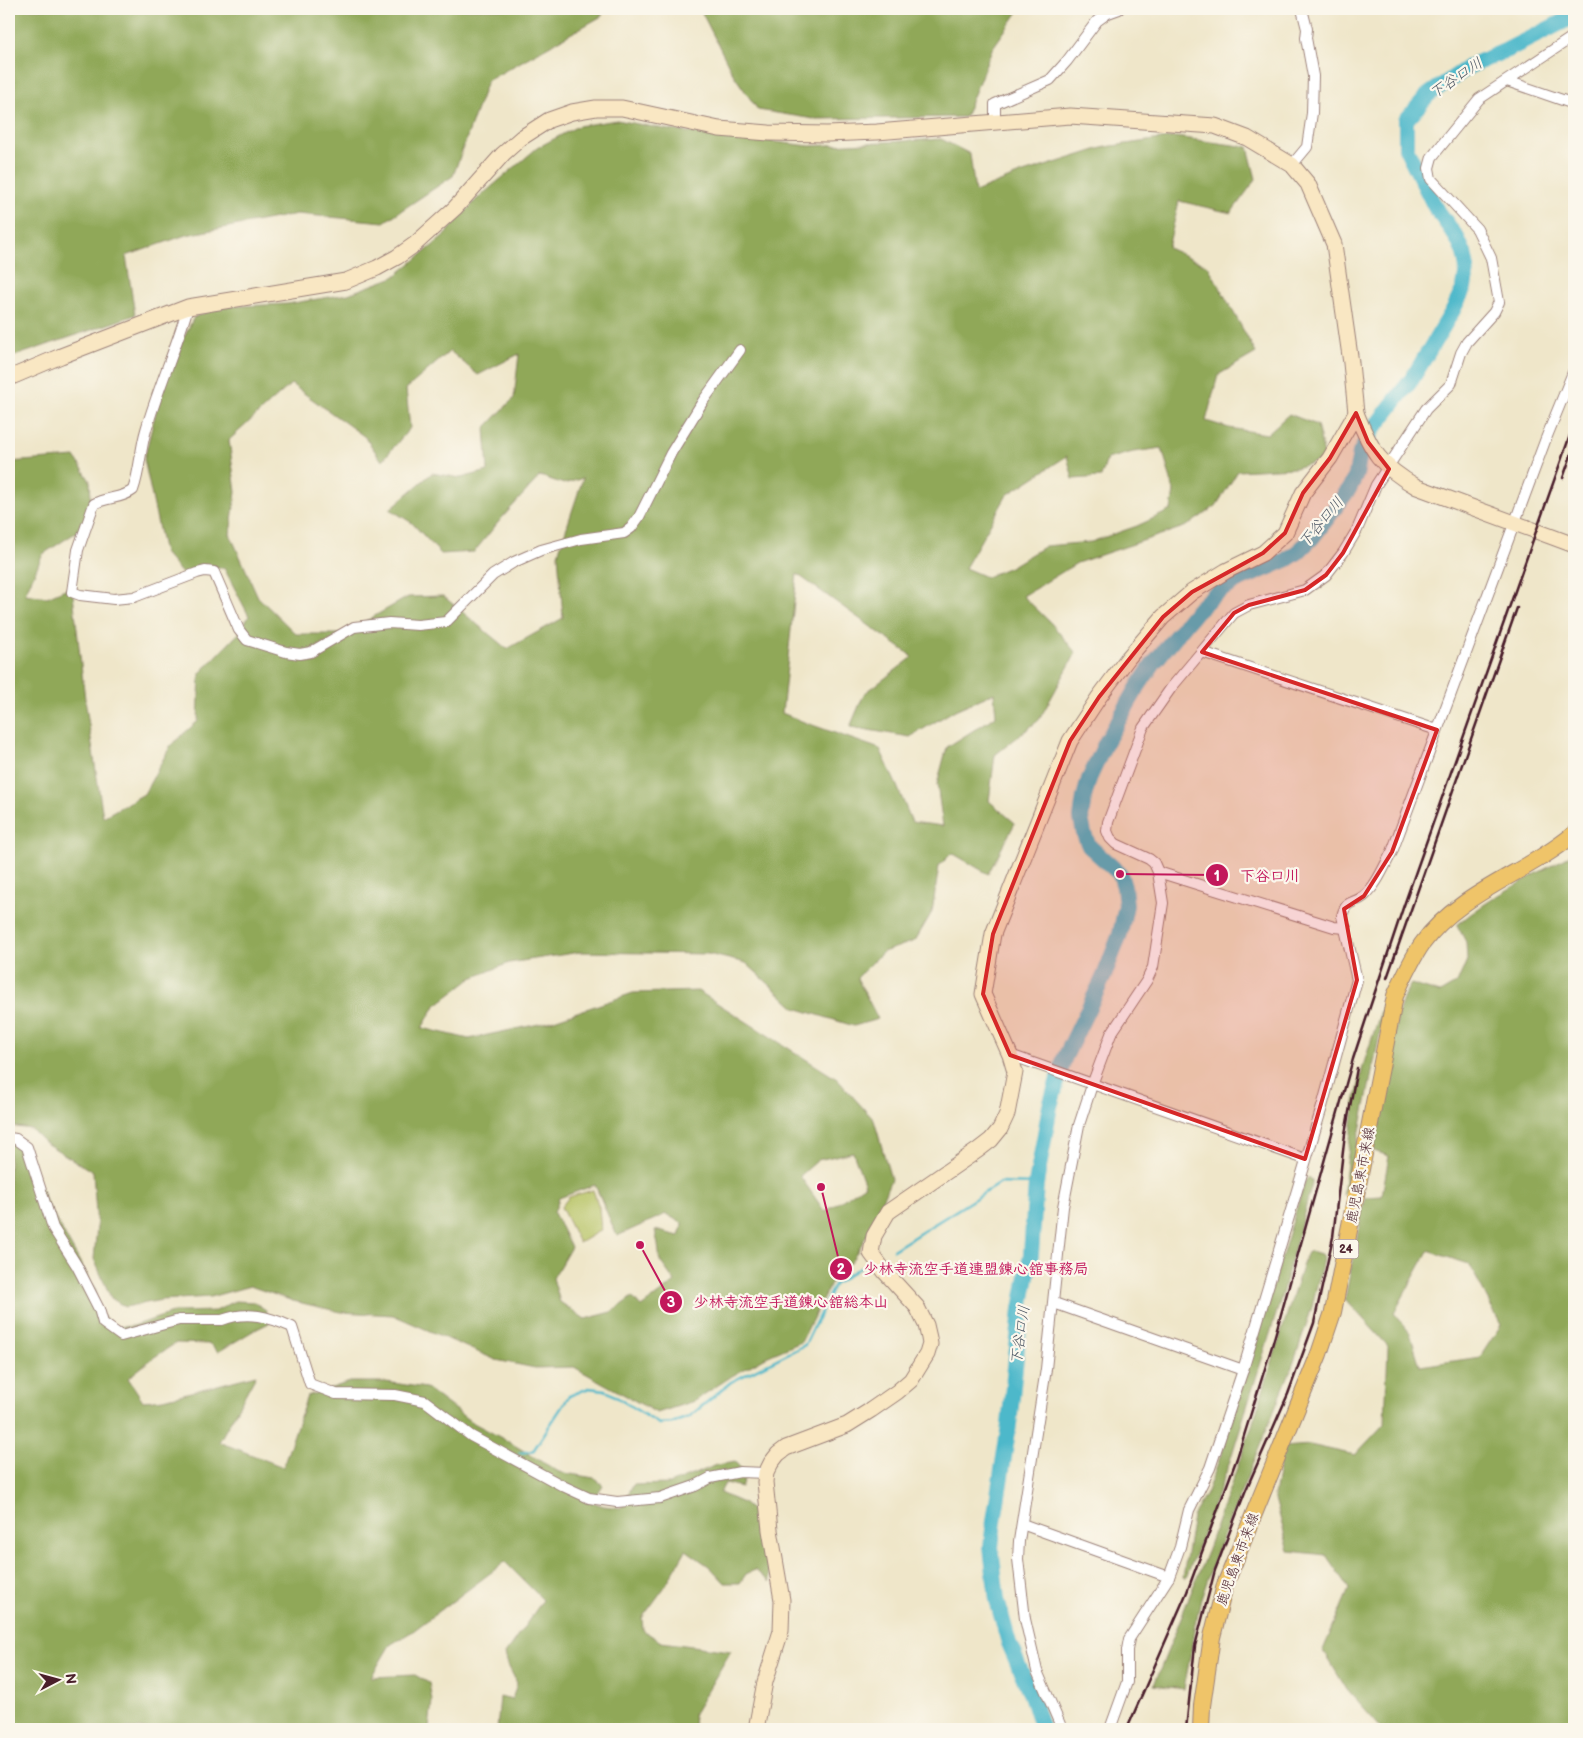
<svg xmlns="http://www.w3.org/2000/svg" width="1583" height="1738" font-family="'Balsamiq Sans','Klee One',sans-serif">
<rect width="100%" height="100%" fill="#fbf7ec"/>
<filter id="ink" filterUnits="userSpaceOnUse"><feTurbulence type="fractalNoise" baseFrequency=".02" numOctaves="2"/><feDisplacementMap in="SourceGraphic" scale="10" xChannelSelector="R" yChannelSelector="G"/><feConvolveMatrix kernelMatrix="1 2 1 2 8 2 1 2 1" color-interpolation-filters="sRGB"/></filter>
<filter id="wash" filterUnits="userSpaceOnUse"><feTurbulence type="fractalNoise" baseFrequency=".0096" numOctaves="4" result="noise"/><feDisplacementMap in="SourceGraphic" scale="20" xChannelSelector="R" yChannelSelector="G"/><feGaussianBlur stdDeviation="1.12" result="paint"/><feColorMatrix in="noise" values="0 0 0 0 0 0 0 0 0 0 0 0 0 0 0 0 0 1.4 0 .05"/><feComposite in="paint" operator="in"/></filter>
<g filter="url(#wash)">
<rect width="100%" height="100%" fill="#efe6c9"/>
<polygon fill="#b6c263" stroke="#807047" points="593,1190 599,1207 601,1230 579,1243 561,1207 569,1197"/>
<g fill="#90a859" stroke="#6d6442" fill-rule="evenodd">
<polygon points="9,9 603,9 602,16 487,81 453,176 384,222 297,214 186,235 126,256 135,315 9,358"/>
<polygon points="700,9 1020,9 992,49 965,117 814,119 758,110 733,74"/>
<path d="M617,120L670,130L810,146L941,139L970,154L975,192L1020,174L1105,147L1175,137L1248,147L1256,179L1231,213L1179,201L1168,248L1208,266L1256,353L1218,375L1206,421L1229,428L1267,434L1289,414L1317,425L1325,459L1295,468L1238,471L1216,506L1187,526L1077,563L1023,596L1051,623L1076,653L1039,720L995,755L989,801L1015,823L988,874L952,853L939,866L932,912L915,941L883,952L857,978L878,1019L854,1026L795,1008L746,963L708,954L580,952L509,963L472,978L435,1006L422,1028L469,1039L548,1022L633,993L698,991L837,1079L874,1120L891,1179L868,1233L853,1259L831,1283L801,1342L766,1357L732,1376L694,1401L657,1413L574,1367L535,1368L496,1360L393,1315L341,1312L293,1301L250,1286L210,1297L162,1300L125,1307L111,1298L94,1259L97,1226L93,1172L44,1142L31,1129L9,1126V462L75,457L90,481L92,522L43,554L25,594L47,597L72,586L85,699L103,817L144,794L171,745L198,721L200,673L239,633L249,616L224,568L209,566L185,577L164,553L144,459L165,376L194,317L220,307L287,304L348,294L394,277L442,238L476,200L537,148L578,126ZM450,351L478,375L519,354L514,398L485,428L488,471L461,478L432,473L390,509L412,523L441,554L474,552L501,519L540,476L564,484L583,478L558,554L563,618L507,649L443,596L408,597L343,634H296L258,597L230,534L236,492L229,440L291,384L365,437L382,461L410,428L406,389ZM1162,448L1174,491L1171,510L1137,526L1091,542L1045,546L1010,567L986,577L965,568L1007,495L1067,456L1073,479L1101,477L1107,459L1133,452ZM797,574L913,657L864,694L850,727L910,737L955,710L994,693L996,716L947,747L937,784L943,826L912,822L897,786L880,749L804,722L782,713ZM853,1152L865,1185L825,1212L800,1176L818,1160ZM595,1185L617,1236L666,1214L683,1224L679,1236L655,1230L658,1245L660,1261L675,1282L641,1307L632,1297L612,1312L585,1319L560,1302L553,1278L571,1247L554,1213L559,1198Z"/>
<path d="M1574,851V1729H1382L1347,1690L1323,1650L1349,1589L1326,1555L1289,1551L1274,1495L1283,1447L1310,1445L1355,1455L1385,1423L1388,1346L1345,1299L1365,1197L1382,1196L1389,1156L1374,1151C1380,1124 1385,1098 1390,1071C1394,1042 1394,1009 1411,984L1440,993L1457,983L1467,960L1466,942L1457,925C1490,897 1529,878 1567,857ZM1428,1251L1469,1264L1501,1325L1480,1357L1420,1366L1410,1333L1394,1313Z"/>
<polygon points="1384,1001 1386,1004 1347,1194 1343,1195 1354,1107 1363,1066"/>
<polygon points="9,1140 15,1142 30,1160 46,1201 96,1291 95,1310 117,1327 133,1326 175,1312 216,1311 235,1301 254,1302 266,1310 269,1323 253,1331 218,1352 210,1344 176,1343 153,1358 128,1378 143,1401 164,1399 256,1375 219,1442 283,1467 307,1396 350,1382 386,1382 426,1388 470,1421 509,1442 559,1472 594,1478 603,1485 592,1502 604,1506 621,1508 633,1485 669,1484 717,1465 735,1462 746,1474 741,1487 725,1483 720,1493 743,1503 763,1520 770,1582 755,1570 746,1574 740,1583 725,1583 710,1567 686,1550 664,1588 642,1618 643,1630 661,1642 731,1651 693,1715 694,1729 497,1729 500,1697 512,1700 517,1683 508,1665 505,1654 543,1600 505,1562 413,1631 390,1645 371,1677 415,1675 429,1683 432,1701 429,1729 9,1729"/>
<polygon points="1309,1177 1312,1180 1312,1184 1279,1305 1228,1467 1186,1578 1183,1577 1193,1516 1206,1494 1222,1452 1305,1181"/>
<polygon points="1311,1251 1321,1254 1323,1259 1312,1307 1294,1362 1218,1549 1200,1602 1184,1689 1154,1685 1202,1565 1251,1429 1306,1254"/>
</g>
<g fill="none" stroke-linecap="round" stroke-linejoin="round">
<g stroke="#4db8ca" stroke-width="2.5">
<polyline points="893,1250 1000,1183 1036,1184"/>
<polyline points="519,1453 533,1451 569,1396 589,1388 605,1390 659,1424 672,1423 689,1417 731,1382 805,1345 834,1285 860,1267"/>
</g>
<polyline stroke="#4db8ca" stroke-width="16" points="1042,1729 1031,1695 1009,1643 997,1600 991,1547 994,1521 1009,1425 1021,1309 1031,1254 1036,1184 1050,1106 1064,1059 1104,976 1120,934 1126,905 1124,887 1120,874 1089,846 1084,834 1081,818 1084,797 1089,779 1105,744 1139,685 1153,664 1196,611 1216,593 1235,582 1286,560 1298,552 1312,538 1329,516 1349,489 1356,475 1360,453 1372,431 1412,379 1452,312 1464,288 1467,268 1464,253 1457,238 1435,207 1406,148 1406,120 1428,95 1470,66 1507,50 1574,16"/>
</g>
</g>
<g filter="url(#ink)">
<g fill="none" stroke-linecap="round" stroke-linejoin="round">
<g stroke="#9c827a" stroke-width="12">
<g id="street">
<polyline points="1507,81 1574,104"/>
<polyline points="995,122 995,104 1050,80 1067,61 1097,21 1108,13 1119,9"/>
<polyline points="1292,165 1307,147 1312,113 1313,76 1306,38 1307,29 1302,9"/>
<path d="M188,307C176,349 158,388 146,430C140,450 140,471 133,490C122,499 106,497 94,504L78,550L72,592L80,595L114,599L134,597L197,573L205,571L214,572L239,630L247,640L286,652L300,654L311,652L354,627L389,623L418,625L446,622L493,575L514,562L541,550L581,539L624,533L631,528L639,517L671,453L703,401L740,350"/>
<polyline points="1202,652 1437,730"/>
<polyline points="1158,872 1334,927 1346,928"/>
<polyline points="1010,1055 1305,1159"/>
<path d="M9,1138L16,1139L27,1147L53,1228L77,1266L99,1309L103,1323L121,1336L179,1320H222C248,1310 269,1317 292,1327L310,1384L336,1394L395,1395L425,1401L471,1436L563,1486L589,1498L617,1502L660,1498L695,1486L710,1478L740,1472L766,1473"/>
<polyline points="1054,1303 1243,1370"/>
<polyline points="1022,1524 1169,1577"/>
<polyline points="1062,1729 1037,1671 1025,1619 1018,1559 1019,1541 1046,1369 1063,1207 1079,1125 1093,1082 1111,1034 1147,980 1153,967 1163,903 1158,872 1154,863 1149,859 1116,844 1110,838 1107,831 1108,822 1143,728 1171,688 1234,613 1249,605 1305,590 1326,575 1343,553 1357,530 1376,485 1426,409 1451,384 1461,353 1467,342 1494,312 1499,302 1491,258 1477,229 1431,179 1429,168 1432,157 1479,99 1574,36"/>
<path d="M1110,1729L1127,1682V1650L1129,1639L1169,1577L1180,1547L1189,1510L1210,1468L1243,1370L1322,1107L1357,980L1342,916C1347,898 1353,905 1364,896C1377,885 1384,866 1392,852L1545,441L1574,370"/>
</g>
</g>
<g stroke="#9c827a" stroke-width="17">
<g id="secondary">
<polyline points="9,378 61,356 188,307 346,281 377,268 397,257 414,245 455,208 503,154 521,138 549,120 572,112 596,108 622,108 719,129 769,133 827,134 877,132 1070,116 1215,126 1247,138 1292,165 1308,184 1334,244 1351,363 1356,413 1330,458 1303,493 1285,533 1263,553 1226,571 1192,592 1163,617 1128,658 1099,697 1070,741 993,934 983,994 1010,1055 1015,1072 1007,1114 1000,1129 991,1140 978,1150 888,1212 874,1236 871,1253 885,1272 917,1307 926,1325 929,1338 930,1344 927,1354 911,1380 897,1392 871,1410 847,1425 786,1448 778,1454 771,1463 766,1473 765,1482 770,1530 782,1600 781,1631 765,1682 756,1729"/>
<path d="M1356,413C1372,452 1380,466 1417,487L1574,545"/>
</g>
</g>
<g stroke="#9c827a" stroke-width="18">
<path id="primary" d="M1201,1729L1202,1706L1212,1637L1225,1585L1319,1354L1333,1312L1395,996C1403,978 1411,960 1422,944C1459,892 1526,874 1574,834"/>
</g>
<use href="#street" stroke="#fff" stroke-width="10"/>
<use href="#secondary" stroke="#f9e7c3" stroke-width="15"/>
<use href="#primary" stroke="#efc469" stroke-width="16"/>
<g stroke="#4a1f2b" stroke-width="2.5">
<polyline points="1563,478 1574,447"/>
<polyline points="1387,978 1517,608"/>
<polyline points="1127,1729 1187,1592 1237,1458 1272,1346 1353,1059 1369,1010 1403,908 1574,424"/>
<polyline points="1186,1729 1195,1646 1215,1570 1245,1492 1288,1394 1314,1323 1333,1237 1345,1134 1357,1068"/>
</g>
</g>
</g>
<path fill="#d62828" fill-opacity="0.2" stroke="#d62828" stroke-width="4" stroke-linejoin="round" d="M1356,413L1368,442L1389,469L1343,553L1326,575L1305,590L1249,605L1234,613L1202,652L1437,730L1392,852L1364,896L1344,909L1357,980L1305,1159L1010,1055L983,994L993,934L1070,741L1099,697L1163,617L1192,592L1263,553L1285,533L1303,493L1330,458Z"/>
<g text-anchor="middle" stroke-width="4.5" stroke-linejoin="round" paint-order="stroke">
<rect fill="#fbf7ec" stroke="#7f6065" stroke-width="1" x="1333.5" y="1239.5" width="25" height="19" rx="4"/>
<g font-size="12" font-weight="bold" fill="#4a1f2b">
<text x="1346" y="1253">24</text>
</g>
<g font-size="14" fill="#4a1f2b" stroke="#fbf7ec">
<text transform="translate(1360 1175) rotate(-79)" y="5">鹿児島東市来線</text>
<text transform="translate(1237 1559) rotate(-70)" y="5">鹿児島東市来線</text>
</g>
<g font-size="15" font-style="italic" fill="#4b5563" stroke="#fbf7ec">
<text transform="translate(1456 78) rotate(-34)" y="5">下谷口川</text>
<text transform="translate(1321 522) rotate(-50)" y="5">下谷口川</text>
<text transform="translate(1020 1335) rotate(-82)" y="5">下谷口川</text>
</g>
</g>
<path fill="none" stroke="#c2185b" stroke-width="2" d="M1120 874L1217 875M821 1187L841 1269M640 1245L671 1302"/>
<g fill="#c2185b" stroke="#fbf7ec" stroke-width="2">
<circle cx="1120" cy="874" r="5"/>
<circle cx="821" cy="1187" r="5"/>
<circle cx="640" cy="1245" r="5"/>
<circle cx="1217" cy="875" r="12"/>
<circle cx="841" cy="1269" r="12"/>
<circle cx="671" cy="1302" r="12"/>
</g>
<g font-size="15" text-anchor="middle" font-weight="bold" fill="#fff">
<text x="1217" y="881">1</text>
<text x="841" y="1274">2</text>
<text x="671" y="1307">3</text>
</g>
<g font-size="15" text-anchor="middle" font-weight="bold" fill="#c2185b" stroke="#fbf7ec" stroke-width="4.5" stroke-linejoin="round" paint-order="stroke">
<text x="1270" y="881">下谷口川</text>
<text x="976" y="1274">少林寺流空手道連盟錬心舘事務局</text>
<text x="791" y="1307">少林寺流空手道錬心舘総本山</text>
</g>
<rect width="1583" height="1738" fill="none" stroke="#fbf7ec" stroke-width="30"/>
<g transform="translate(58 1680) rotate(84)" stroke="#fbf7ec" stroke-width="4" paint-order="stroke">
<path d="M0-4L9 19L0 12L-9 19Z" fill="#4a1f2b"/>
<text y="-8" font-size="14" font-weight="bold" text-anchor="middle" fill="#4a1f2b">N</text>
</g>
</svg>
